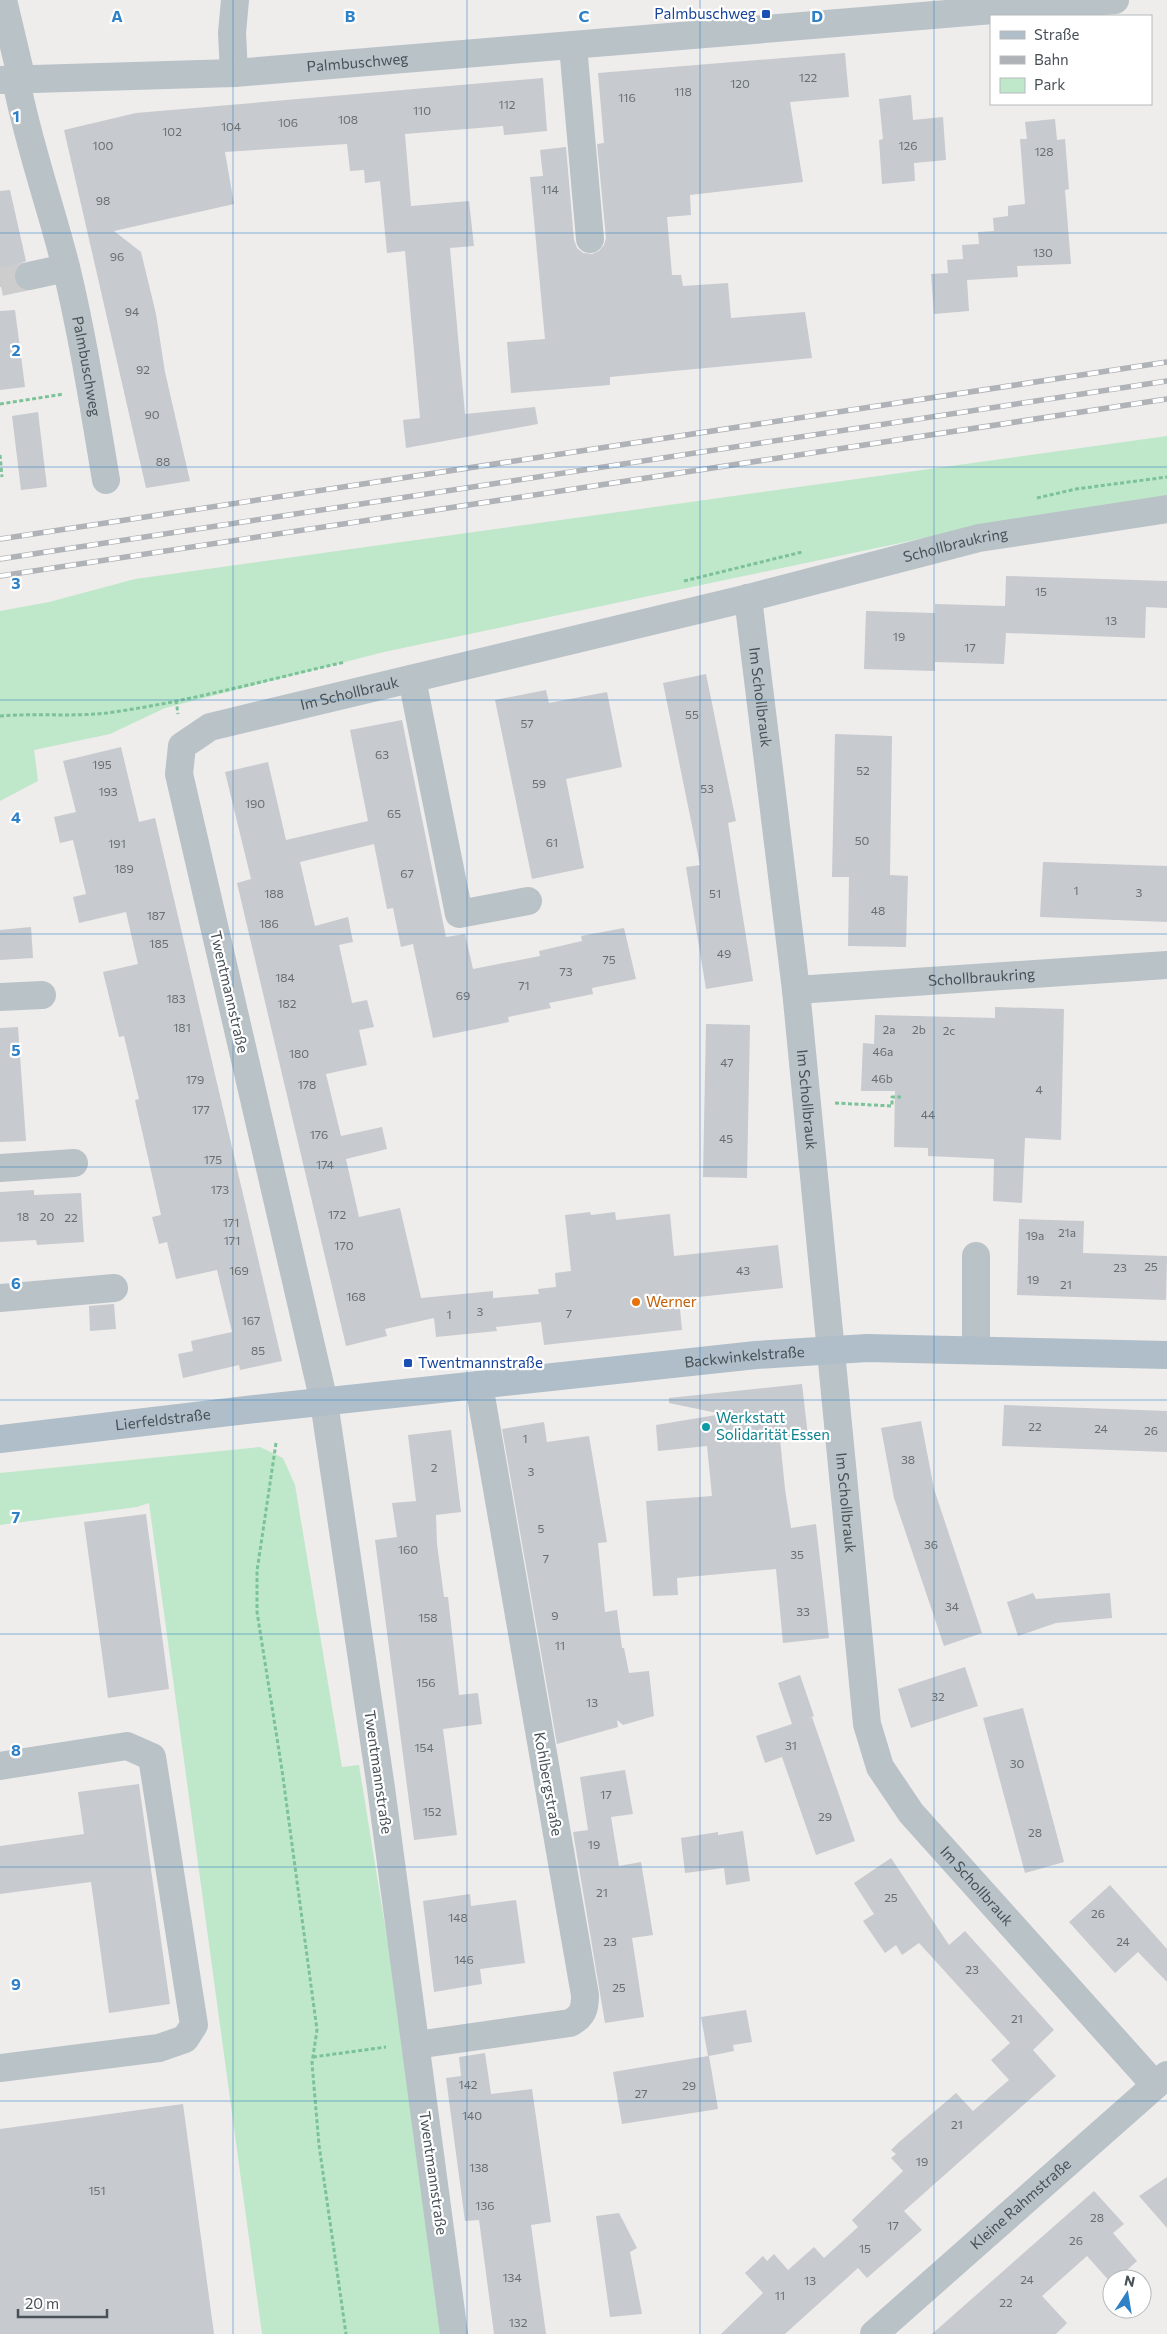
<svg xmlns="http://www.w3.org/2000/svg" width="1167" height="2334" font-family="Commissioner,sans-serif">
<rect width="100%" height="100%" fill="#efecec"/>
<g fill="#bfe8ca">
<polygon points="1167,436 1167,504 976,527 384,652 165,708 110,734 34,750 38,781 0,801 0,611 49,602 135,579"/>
<polygon points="260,1447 283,1458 295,1485 342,1767 359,1765 451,2334 262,2334 149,1503 137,1507 0,1525 0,1473"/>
</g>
<g fill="#c7cace">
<polygon points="845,53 849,97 790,102 803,182 690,195 691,215 667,217 672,275 681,275 683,286 728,283 731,318 805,312 812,358 610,377 610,385 511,393 507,342 545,339 530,177 543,176 540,150 566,147 574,240 577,248 583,253 592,254 599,251 604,245 606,238 597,144 604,143 598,73"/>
<polygon points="543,78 547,131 504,135 503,126 405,134 411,206 469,201 474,246 450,248 465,414 535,407 538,424 406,448 403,420 420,418 405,251 387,253 380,181 365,183 364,170 350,171 347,144 225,152 234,204 114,231 141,252 156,314 165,372 190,481 146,488 64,130 136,113"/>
<polygon points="911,95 913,120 943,117 946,160 914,163 915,181 882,184 879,140 883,139 879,99"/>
<polygon points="1055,119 1057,140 1065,139 1069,189 1065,190 1071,264 1017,266 1018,277 967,280 969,311 934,314 931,274 948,273 947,260 963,259 962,245 979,244 978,232 994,231 993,218 1008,216 1008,206 1025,204 1020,139 1027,139 1025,122"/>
<polygon points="10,190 26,261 19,264 14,271 16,283 0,287 0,191"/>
<polygon points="15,310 25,387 0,390 0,311"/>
<polygon points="38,412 47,487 21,490 12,416"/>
<polygon points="1006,576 1167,581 1167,608 1146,607 1145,638 1006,633 1004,664 935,662 935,671 864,669 866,611 935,613 935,604 1005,606"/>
<polygon points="706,674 736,821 728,823 753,981 706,989 686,867 700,865 663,683"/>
<polygon points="546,690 549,703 607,692 622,767 566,779 584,868 532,879 495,700"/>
<polygon points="402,720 446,937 465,934 473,969 540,956 539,951 582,941 581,936 624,928 636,979 592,988 593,994 549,1003 551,1008 508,1017 509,1022 433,1038 413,944 401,947 393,908 387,909 374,844 300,862 315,926 348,917 353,942 339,945 352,1003 367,1000 374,1027 359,1030 367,1065 326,1074 341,1136 382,1127 387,1149 346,1159 359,1217 400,1208 421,1298 493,1291 493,1298 539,1294 538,1289 556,1287 555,1273 571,1271 565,1215 590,1212 591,1215 615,1212 616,1220 670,1214 674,1256 778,1245 783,1288 679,1299 682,1330 544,1345 541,1322 496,1327 497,1331 436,1337 434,1318 385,1329 387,1336 346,1346 237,883 251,879 225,772 268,762 286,840 368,821 350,730"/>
<polygon points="835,734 892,736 890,875 908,876 906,947 848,946 849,877 832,877"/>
<polygon points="121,747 139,822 155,818 282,1361 240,1370 239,1365 183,1378 178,1354 193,1351 191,1341 232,1332 217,1270 176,1279 167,1242 159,1244 152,1217 161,1215 135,1100 139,1099 124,1036 119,1037 103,972 138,964 126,912 79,923 73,897 86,894 73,840 60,843 54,817 76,812 63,761"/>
<polygon points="1043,862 1167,866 1167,922 1040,917"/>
<polygon points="31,927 33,958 0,960 0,930"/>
<polygon points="995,1007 1064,1009 1061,1140 1025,1138 1022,1203 993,1201 994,1159 928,1156 928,1148 894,1147 895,1091 861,1091 863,1043 874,1044 875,1015 995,1018"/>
<polygon points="706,1024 750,1025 747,1178 703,1177"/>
<polygon points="18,1027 26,1141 0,1142 0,1028"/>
<polygon points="34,1190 34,1195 81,1193 84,1242 37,1245 36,1240 0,1242 0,1192"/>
<polygon points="1019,1219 1084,1221 1083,1253 1167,1256 1166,1300 1017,1295"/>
<polygon points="114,1304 116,1329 90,1331 89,1306"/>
<polygon points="802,1384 808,1436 780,1439 785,1489 791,1528 816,1524 829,1638 783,1643 776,1569 677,1578 678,1595 653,1596 646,1501 712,1496 707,1446 658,1451 656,1425 722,1414 669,1403 669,1398"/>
<polygon points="1004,1405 1167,1411 1167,1452 1002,1446"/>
<polygon points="921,1421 934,1489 982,1633 944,1646 894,1498 881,1428"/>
<polygon points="544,1422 547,1442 589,1436 607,1542 598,1543 605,1612 617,1610 622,1648 624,1648 629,1673 649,1671 654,1716 623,1725 617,1720 618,1727 557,1744 502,1429"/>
<polygon points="451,1430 461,1512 436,1515 437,1544 444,1597 448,1597 459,1695 478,1693 482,1724 443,1729 457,1835 414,1840 375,1540 397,1537 392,1503 416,1501 408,1435"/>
<polygon points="146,1514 169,1689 108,1698 84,1522"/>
<polygon points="1033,1593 1036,1599 1110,1593 1112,1618 1056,1623 1018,1636 1007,1602"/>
<polygon points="965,1667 978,1706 911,1728 898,1689"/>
<polygon points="800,1675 814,1716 803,1720 812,1717 855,1841 816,1855 782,1757 765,1763 756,1736 792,1724 778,1683"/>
<polygon points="1023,1708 1064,1862 1025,1873 983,1718"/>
<polygon points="625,1770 633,1814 611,1817 619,1866 641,1862 653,1935 632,1938 644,2017 605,2023 573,1832 588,1830 580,1777"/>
<polygon points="139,1784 170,2004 109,2013 91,1882 0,1894 0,1846 84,1834 78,1792"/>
<polygon points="743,1831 750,1881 726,1885 724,1868 685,1873 681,1838 718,1832 718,1835"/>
<polygon points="891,1858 949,1945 965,1931 1054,2030 1033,2050 1056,2076 904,2211 922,2230 867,2278 858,2268 785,2334 721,2334 763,2293 745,2273 763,2256 767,2261 774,2254 788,2270 814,2247 824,2258 858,2227 852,2220 903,2171 891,2158 896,2154 891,2150 898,2143 956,2093 973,2111 1009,2080 991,2060 1010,2043 919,1943 902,1955 896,1945 885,1953 863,1921 874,1914 854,1883"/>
<polygon points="1110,1885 1167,1949 1167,1982 1138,1952 1115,1973 1069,1922"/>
<polygon points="470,1894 471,1906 516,1900 525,1963 480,1969 482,1984 434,1992 423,1901"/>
<polygon points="746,2010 752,2042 733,2045 734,2051 709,2056 718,2109 622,2124 613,2072 708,2056 701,2017"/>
<polygon points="485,2053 491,2094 532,2089 551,2222 531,2225 546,2334 494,2334 479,2220 465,2221 446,2078 461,2076 459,2057"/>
<polygon points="183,2104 214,2334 0,2334 0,2129"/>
<polygon points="1167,2177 1167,2228 1139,2196"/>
<polygon points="1094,2191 1124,2224 1113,2233 1137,2261 1117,2279 1112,2279 1112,2284 1087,2256 1042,2296 1067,2323 1056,2334 932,2334"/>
<polygon points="619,2213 637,2248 630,2252 642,2314 610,2317 596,2216"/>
</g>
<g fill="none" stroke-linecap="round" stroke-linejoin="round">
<polyline stroke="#cdcdce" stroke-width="28" stroke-dasharray="28 14" stroke-linecap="butt" points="0,282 29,276"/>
<g stroke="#7bc298" stroke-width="3" stroke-dasharray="4 2.5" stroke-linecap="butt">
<polyline points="0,404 64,394"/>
<polyline points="0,455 2,477"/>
<polyline points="1037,498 1076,489 1167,477"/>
<polyline points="684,581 802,552"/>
<polyline points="176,700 178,714"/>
<path d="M0,716C35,713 72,717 107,713C187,702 266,680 345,662"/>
<polyline points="835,1103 892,1106 892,1097 901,1097"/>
<polyline points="276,1443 257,1571 257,1612 282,1770 317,2030 312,2063 319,2145 346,2334"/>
<polyline points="313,2057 386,2047"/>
</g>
<g stroke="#b9c2c7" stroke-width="28">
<polyline points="3,0 22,80"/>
<polyline points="573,46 590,239"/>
<polyline points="234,73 232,33 235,0"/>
<path id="s1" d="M0,80L234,73L1115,0"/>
<path id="s2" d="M16,80C28,143 50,204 66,267C83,337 94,409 106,480"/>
<polyline points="29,276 66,268"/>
<path id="s3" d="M748,598L796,990L867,1724L880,1767L911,1813L1155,2085"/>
<polyline points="412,679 459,914 528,901"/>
<path id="s4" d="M796,990L1167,965"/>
<polyline points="0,997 42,995"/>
<polyline points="0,1168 74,1163"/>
<polyline points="976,1256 976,1350"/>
<polyline points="0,1298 114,1288"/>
<polyline points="0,1766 127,1746 152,1757 194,2025 185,2039 159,2048 0,2068"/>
<path d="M416,2045L570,2023C583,2016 585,2009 585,1995L479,1385"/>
<path id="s5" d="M454,2334L381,1788L324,1402L179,774L182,746L210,727L748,598L979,538L1167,509"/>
<path id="s6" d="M874,2334L1167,2075"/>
</g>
<path stroke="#afbec8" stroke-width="28" id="s7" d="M0,1439L255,1409L756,1355L867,1348L1167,1355"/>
<g stroke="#afb2b6" stroke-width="5.5">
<g id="rail">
<polyline points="0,539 1167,362"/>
<polyline points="0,559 1167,381"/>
<polyline points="0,576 1167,399"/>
</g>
</g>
<use href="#rail" stroke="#fff" stroke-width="4" stroke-dasharray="11" stroke-linecap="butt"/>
</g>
<path fill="none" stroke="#2e81c7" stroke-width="1" stroke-opacity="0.55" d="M233,0V2334M467,0V2334M700,0V2334M934,0V2334M0,233H1167M0,467H1167M0,700H1167M0,934H1167M0,1167H1167M0,1400H1167M0,1634H1167M0,1867H1167M0,2101H1167"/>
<g fill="#1a4fb4" stroke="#fff" stroke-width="2">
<rect x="761" y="9" width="10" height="10" rx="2.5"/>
<rect x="403" y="1358" width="10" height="10" rx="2.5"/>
</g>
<circle fill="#e8710a" stroke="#fff" stroke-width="2" cx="636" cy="1302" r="5"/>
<circle fill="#0f9aa8" stroke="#fff" stroke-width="2" cx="706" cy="1427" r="5"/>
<g text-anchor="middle" stroke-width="4.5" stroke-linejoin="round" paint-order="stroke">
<g font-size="12" fill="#676f75">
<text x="808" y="82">122</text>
<text x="740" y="88">120</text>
<text x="683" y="96">118</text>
<text x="627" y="102">116</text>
<text x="507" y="109">112</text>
<text x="422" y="115">110</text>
<text x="348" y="124">108</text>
<text x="288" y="127">106</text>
<text x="231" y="131">104</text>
<text x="172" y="136">102</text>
<text x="103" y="150">100</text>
<text x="908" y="150">126</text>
<text x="1044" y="156">128</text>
<text x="550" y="194">114</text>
<text x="103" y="205">98</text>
<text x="1043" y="257">130</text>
<text x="117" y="261">96</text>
<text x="132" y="316">94</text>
<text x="143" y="374">92</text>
<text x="152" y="419">90</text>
<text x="163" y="466">88</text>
<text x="1041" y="596">15</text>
<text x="1111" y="625">13</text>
<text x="899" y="641">19</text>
<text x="970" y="652">17</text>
<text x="692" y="719">55</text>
<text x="527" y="728">57</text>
<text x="382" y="759">63</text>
<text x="102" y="769">195</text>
<text x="863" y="775">52</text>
<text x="539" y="788">59</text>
<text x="707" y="793">53</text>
<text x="108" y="796">193</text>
<text x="255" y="808">190</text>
<text x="394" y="818">65</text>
<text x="862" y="845">50</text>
<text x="552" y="847">61</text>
<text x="117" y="848">191</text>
<text x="124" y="873">189</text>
<text x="407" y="878">67</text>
<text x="1076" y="895">1</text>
<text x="1139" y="897">3</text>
<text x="274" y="898">188</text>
<text x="715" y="898">51</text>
<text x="878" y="915">48</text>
<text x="156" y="920">187</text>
<text x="269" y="928">186</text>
<text x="159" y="948">185</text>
<text x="724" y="958">49</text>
<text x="609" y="964">75</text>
<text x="566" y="976">73</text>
<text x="285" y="982">184</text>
<text x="524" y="990">71</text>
<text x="463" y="1000">69</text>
<text x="176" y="1003">183</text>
<text x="287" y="1008">182</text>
<text x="182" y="1032">181</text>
<text x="889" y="1034">2a</text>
<text x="919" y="1034">2b</text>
<text x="949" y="1035">2c</text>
<text x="883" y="1056">46a</text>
<text x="299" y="1058">180</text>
<text x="727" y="1067">47</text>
<text x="882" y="1083">46b</text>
<text x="195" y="1084">179</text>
<text x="307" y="1089">178</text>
<text x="1039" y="1094">4</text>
<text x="201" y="1114">177</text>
<text x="928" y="1119">44</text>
<text x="319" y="1139">176</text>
<text x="726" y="1143">45</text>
<text x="213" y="1164">175</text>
<text x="325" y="1169">174</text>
<text x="220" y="1194">173</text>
<text x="337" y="1219">172</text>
<text x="23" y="1221">18</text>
<text x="47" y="1221">20</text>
<text x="71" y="1222">22</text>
<text x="231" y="1227">171</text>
<text x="1067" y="1237">21a</text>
<text x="1035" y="1240">19a</text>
<text x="232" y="1245">171</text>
<text x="344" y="1250">170</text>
<text x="1151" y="1271">25</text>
<text x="1120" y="1272">23</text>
<text x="239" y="1275">169</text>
<text x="743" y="1275">43</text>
<text x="1033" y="1284">19</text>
<text x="1066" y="1289">21</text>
<text x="356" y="1301">168</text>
<text x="480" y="1316">3</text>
<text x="569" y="1318">7</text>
<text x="449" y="1319">1</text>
<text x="251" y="1325">167</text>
<text x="258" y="1355">85</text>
<text x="1035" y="1431">22</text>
<text x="1101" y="1433">24</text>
<text x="1151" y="1435">26</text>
<text x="525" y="1443">1</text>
<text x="908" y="1464">38</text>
<text x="434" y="1472">2</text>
<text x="531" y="1476">3</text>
<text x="541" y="1533">5</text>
<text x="931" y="1549">36</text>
<text x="408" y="1554">160</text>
<text x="797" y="1559">35</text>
<text x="546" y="1563">7</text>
<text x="952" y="1611">34</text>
<text x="803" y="1616">33</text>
<text x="555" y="1620">9</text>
<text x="428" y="1622">158</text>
<text x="560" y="1650">11</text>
<text x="426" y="1687">156</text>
<text x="938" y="1701">32</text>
<text x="592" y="1707">13</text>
<text x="791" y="1750">31</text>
<text x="424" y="1752">154</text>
<text x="1017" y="1768">30</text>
<text x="606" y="1799">17</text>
<text x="432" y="1816">152</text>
<text x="825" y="1821">29</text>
<text x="1035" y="1837">28</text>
<text x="594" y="1849">19</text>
<text x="602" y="1897">21</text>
<text x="891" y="1902">25</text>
<text x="1098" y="1918">26</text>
<text x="458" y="1922">148</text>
<text x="610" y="1946">23</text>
<text x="1123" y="1946">24</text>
<text x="464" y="1964">146</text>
<text x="972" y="1974">23</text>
<text x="619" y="1992">25</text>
<text x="1017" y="2023">21</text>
<text x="468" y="2089">142</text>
<text x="689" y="2090">29</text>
<text x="641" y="2098">27</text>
<text x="472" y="2120">140</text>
<text x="957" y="2129">21</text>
<text x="922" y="2166">19</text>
<text x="479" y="2172">138</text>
<text x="97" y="2195">151</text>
<text x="485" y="2210">136</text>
<text x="1097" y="2222">28</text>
<text x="893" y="2230">17</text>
<text x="1076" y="2245">26</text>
<text x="865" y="2253">15</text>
<text x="512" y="2282">134</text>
<text x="1027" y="2284">24</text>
<text x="810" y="2285">13</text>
<text x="780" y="2300">11</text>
<text x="1006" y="2307">22</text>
<text x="518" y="2327">132</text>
</g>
<g font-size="15" fill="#164399" stroke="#fff" text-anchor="end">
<text x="756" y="19">Palmbuschweg</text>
<text x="418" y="1368" text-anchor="start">Twentmannstraße</text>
</g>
<g font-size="15" fill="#475157" stroke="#fff">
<text dy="5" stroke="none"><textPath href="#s1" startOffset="358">Palmbuschweg</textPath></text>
<text dy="5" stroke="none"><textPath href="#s2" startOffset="295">Palmbuschweg</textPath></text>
<text dy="5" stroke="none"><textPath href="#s5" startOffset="2415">Schollbraukring</textPath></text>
<text dy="5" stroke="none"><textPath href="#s5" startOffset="1791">Im Schollbrauk</textPath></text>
<text dy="5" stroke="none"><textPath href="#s3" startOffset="100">Im Schollbrauk</textPath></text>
<text dy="5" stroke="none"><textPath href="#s4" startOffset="186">Schollbraukring</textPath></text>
<text transform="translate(229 992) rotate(77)" y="5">Twentmannstraße</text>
<text dy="5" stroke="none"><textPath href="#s3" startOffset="505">Im Schollbrauk</textPath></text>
<text dy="5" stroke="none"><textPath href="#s7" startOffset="749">Backwinkelstraße</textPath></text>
<text dy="5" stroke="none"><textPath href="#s7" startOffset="164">Lierfeldstraße</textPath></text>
<text dy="5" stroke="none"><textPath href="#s3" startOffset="910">Im Schollbrauk</textPath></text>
<text transform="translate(378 1772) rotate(82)" y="5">Twentmannstraße</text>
<text transform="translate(548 1784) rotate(80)" y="5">Kohlbergstraße</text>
<text dy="5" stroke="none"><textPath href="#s3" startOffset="1331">Im Schollbrauk</textPath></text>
<text transform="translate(433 2173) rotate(82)" y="5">Twentmannstraße</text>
<text dy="5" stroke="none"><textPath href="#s6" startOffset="196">Kleine Rahmstraße</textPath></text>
</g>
<g font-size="15" fill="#c56008" stroke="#fff" text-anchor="start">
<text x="646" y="1307">Werner</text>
</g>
<g font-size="15" fill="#0d838f" stroke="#fff" text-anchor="start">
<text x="716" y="1423">Werkstatt<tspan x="716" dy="17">Solidarität Essen</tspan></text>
</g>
</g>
<g font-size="16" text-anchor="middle" font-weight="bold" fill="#2e81c7" stroke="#fff" stroke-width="4.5" stroke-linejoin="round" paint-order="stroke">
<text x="117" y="22">A</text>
<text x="350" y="22">B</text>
<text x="584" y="22">C</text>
<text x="817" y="22">D</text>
<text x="16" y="122">1</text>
<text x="16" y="356">2</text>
<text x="16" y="589">3</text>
<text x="16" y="823">4</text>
<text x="16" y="1056">5</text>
<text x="16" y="1289">6</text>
<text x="16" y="1523">7</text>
<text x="16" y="1756">8</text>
<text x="16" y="1990">9</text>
</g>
<rect x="990" y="15" width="162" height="90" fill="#ffffff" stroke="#b5b9bc"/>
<rect x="1000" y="31" width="25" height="8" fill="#afbec8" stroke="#b5b9bc"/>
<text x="1034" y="40" font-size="15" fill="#475157">Straße</text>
<rect x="1000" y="56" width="25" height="8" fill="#afb2b6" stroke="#b5b9bc"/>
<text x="1034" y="65" font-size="15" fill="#475157">Bahn</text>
<rect x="1000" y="78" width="25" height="15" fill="#bfe8ca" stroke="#b5b9bc"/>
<text x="1034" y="90" font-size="15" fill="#475157">Park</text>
<g transform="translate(1127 2294) rotate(12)"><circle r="24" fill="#ffffff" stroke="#b5b9bc"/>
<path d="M0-4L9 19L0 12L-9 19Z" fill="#2e81c7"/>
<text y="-8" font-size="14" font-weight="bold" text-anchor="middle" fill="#475157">N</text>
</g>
<path d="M18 2309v8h89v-8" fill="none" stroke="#475157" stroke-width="2.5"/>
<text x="25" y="2309" font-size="15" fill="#475157" stroke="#ffffff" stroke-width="4" paint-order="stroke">20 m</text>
</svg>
